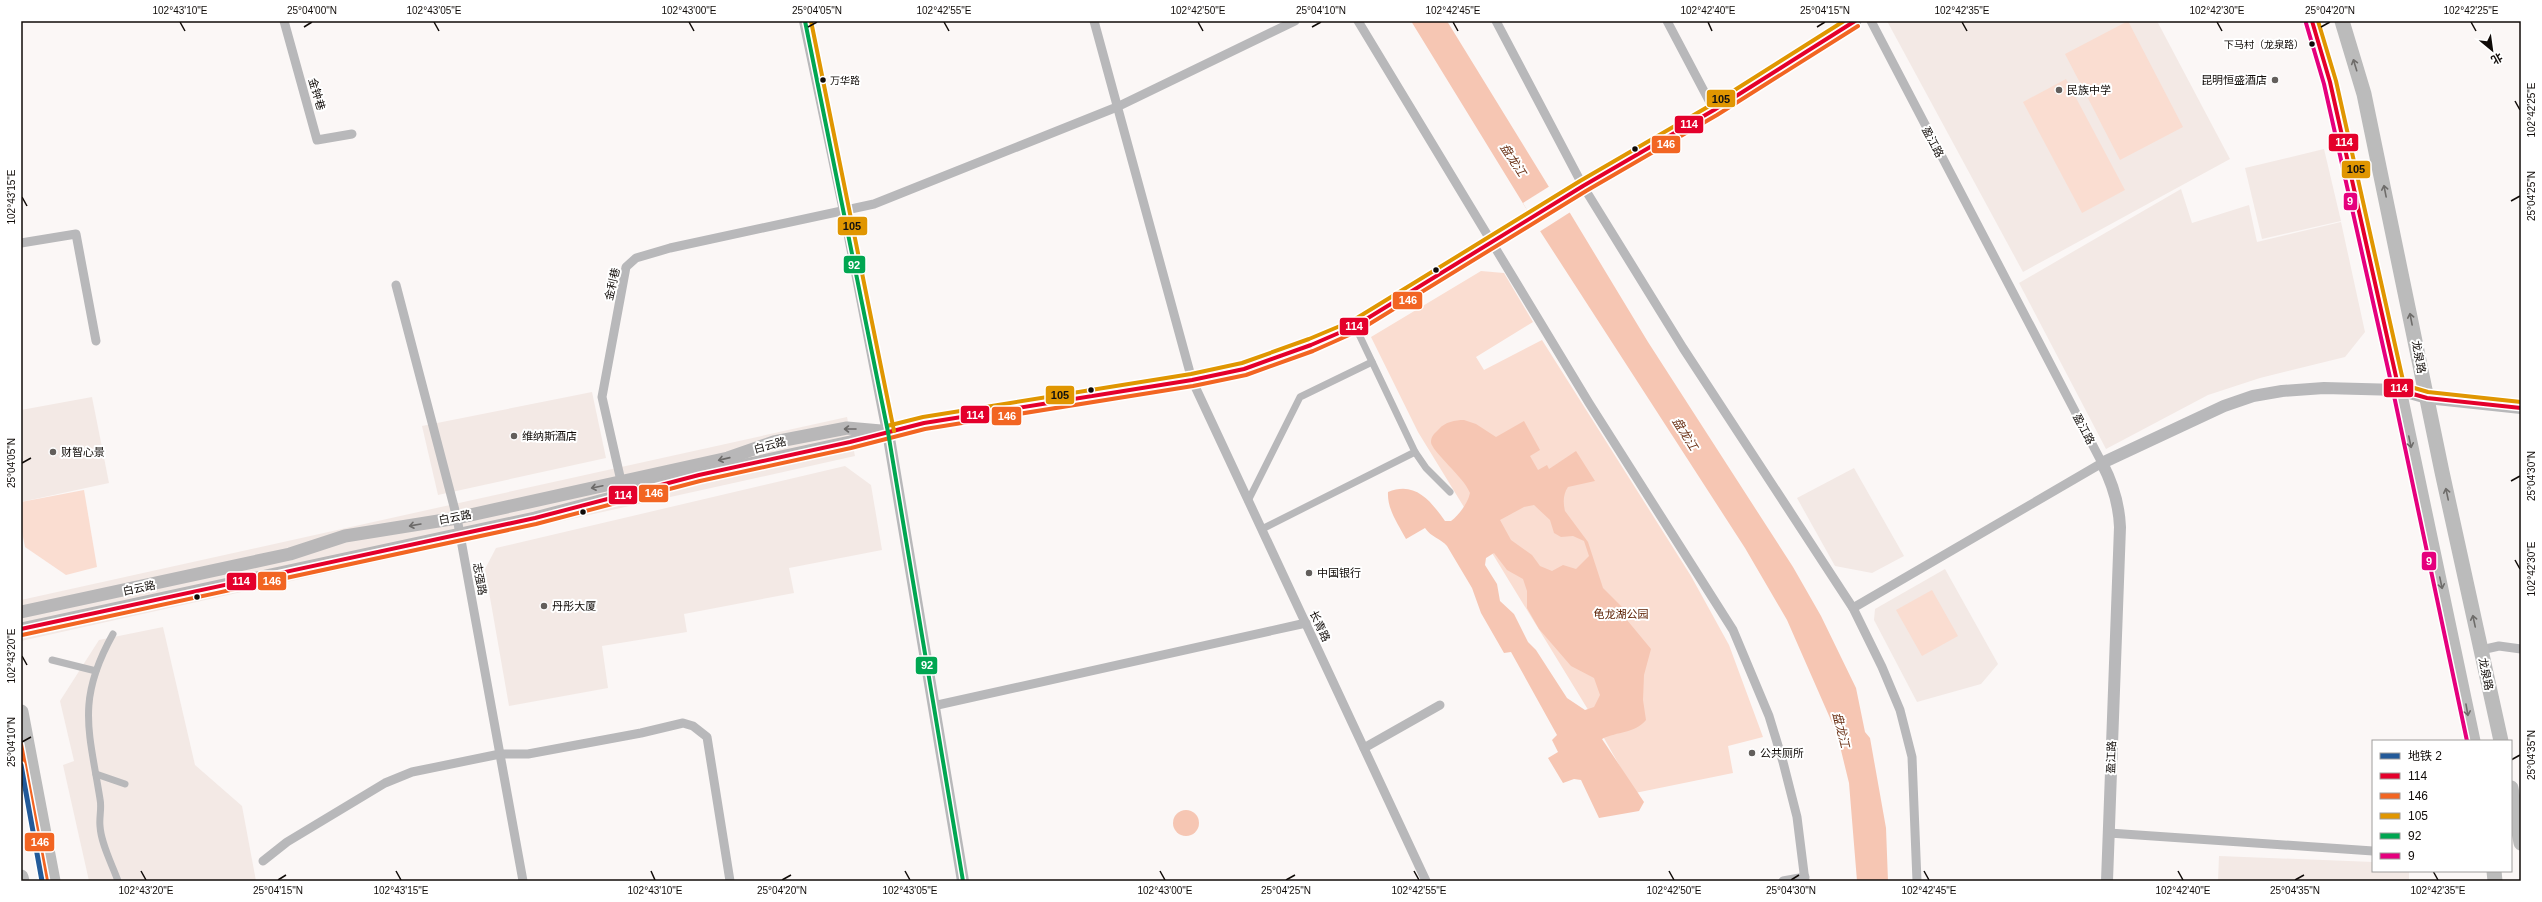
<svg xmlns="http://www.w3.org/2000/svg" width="2542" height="902" font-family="Helvetica,'Noto Sans SC',sans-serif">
<rect width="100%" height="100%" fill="#fbf7f6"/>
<g fill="#f3e9e5">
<polygon points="1887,21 2157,21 2230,159 2023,272"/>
<polygon points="2324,149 2341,221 2262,239 2245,168"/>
<polygon points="2181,189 2192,223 2249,205 2257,242 2341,222 2365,332 2345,357 2260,378 2208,395 2106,449 2019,283"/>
<polygon points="592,392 606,458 438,495 422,426"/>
<polygon points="92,397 109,483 21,502 21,410"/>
<polygon points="847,417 855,456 21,641 21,600"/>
<polygon points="845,466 871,485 882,550 789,568 794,593 684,614 687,632 602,646 608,688 509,706 485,569 496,548"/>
<polygon points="1854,468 1904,556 1872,573 1835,566 1797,498"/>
<polygon points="1945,569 1998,664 1981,684 1917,702 1874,620 1875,609"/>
<polygon points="163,627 195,765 242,806 256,881 89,881 63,765 74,761 60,701 99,640"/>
<polygon points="2219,856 2373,862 2373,871 2409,871 2409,881 2218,881"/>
</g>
<g fill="#faddd1">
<polygon points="2128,21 2183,127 2120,160 2065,54"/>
<polygon points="2066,79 2125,190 2082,213 2023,102"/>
<polygon points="1481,271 1504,273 1533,322 1476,357 1484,370 1542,340 1691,576 1729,645 1763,737 1728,746 1733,773 1635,793 1587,708 1418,432 1371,337"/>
<polygon points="84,490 97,567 66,575 25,547 21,527 21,502"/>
<polygon points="1932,590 1958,636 1922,656 1896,610"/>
</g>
<g fill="#f6c6b3" fill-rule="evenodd">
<polygon points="1411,21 1447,21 1549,187 1570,213 1648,342 1793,567 1821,616 1856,688 1865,732 1870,738 1886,828 1888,881 1857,881 1849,783 1837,734 1787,620 1745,548 1540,231"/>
<path d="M1464,420L1476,424L1496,437L1524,421L1540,450L1530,456L1538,470L1547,465L1549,469L1576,451L1595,481L1568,487C1563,494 1563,503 1565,511L1588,542L1603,588L1626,611L1627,620L1651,649L1644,675L1643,700L1646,720C1634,734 1618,731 1602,739L1644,802L1639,811L1599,818L1581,780L1574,779L1563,783L1548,758L1558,752L1552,740L1557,735L1511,652L1504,653L1481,613L1472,588L1447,546C1441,539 1431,537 1425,528L1406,539C1398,524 1387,509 1388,492C1415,481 1430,500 1445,521H1451C1459,515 1468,503 1470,493C1464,477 1431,451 1431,442C1431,436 1435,433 1439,429C1445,422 1455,420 1464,420ZM1534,505L1550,520L1554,533L1561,537L1573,536L1584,541L1589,556L1576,569L1563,565L1552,571L1540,566L1532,555L1511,540L1500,520L1524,507ZM1494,553L1507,570L1523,579L1527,591V608L1539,629L1571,666L1594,678L1600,695L1594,707L1585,710L1567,698L1536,650L1528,642L1514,614L1500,601L1497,584L1485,565L1486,558Z"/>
<circle cx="1186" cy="823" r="13"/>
</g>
<polygon fill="#fbf7f6" points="1550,186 1572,211 1539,232 1523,203"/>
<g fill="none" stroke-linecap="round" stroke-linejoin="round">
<g stroke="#b8b8ba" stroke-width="7">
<polyline points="1415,452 1426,468 1450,492"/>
<polyline points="1248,501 1300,397 1372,362"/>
<polyline points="1262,529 1415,452 1355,326"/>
<path d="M113,634C76,700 89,730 100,799C102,808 99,817 100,826C101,844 112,864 118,881"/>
<polyline points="52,660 96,671"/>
<polyline points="96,774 125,784"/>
</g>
<g stroke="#b8b8ba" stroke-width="9">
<polyline points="284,21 317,140 352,134"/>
<polyline points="1094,21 1192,380 1426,881"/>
<polyline points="1358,21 1589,403 1733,630 1769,716 1783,762 1797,817 1805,881"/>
<polyline points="1496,21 1583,186 1683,348 1853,608 1882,667 1900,710 1912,757 1917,881"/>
<polyline points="1667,21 1714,110"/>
<polyline points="21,243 76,234 96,341"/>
<polyline points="396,285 457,518 523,881"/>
<polyline points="621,481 602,397 626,267 636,258 670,248 874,204 1117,107 1295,21"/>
<polyline points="1853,608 2102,463 1871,21"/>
<polyline points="2481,650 2499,646 2521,649"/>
<polyline points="933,706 1306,623"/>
<polyline points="1364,748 1440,705"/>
<polyline points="2109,833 2373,851"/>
<polyline points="263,861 287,842 385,783 412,772 500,754 528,754 641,733 683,723 693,726 707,737 730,881"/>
<polyline points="1783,881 1805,877"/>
</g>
<g stroke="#b8b8ba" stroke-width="12">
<polyline points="805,21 845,211 888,432 963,881"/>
<path d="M2107,881L2120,527C2119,503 2113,484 2102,463L2224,406L2253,396L2282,391L2324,388L2399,390L2427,398L2521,408"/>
</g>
<g stroke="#b8b7b8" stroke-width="13">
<polyline points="21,612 290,554 345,536 457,518 728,458 774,442 847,428 881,431"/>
<polyline points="21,629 535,518 699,475 850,442 924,423 1192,380 1244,369 1311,345 1355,326 1583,186 1714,110 1855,21"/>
</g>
<g stroke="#bbb" stroke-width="15">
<polyline points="2312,21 2330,82 2399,390 2473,741"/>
<polyline points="2342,21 2364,94 2442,472 2501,741"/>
<polyline points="21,712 53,881"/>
<polyline points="2511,788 2521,843"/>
<polyline points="2494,871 2495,881"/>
<polyline points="21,877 22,881"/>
</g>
<g stroke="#fff" stroke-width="7">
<g id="bus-1">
<polyline points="2312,21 2330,82 2399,390 2427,398 2521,408"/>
<polyline points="21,629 535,518 699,475 850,442 924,423 1192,380 1244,369 1311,345 1355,326 1583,186 1714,110 1855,21"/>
</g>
</g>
<g stroke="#fff" stroke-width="7">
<g id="bus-2">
<polyline points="22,635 536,524 700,481 851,448 925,429 1193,386 1246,375 1313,351 1358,331 1586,191 1717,115 1858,26"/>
<polyline points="21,744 47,881"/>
</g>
</g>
<g stroke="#fff" stroke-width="7">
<g id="bus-3">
<polyline points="811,21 894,431"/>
<polyline points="2318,21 2336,81 2404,385 2428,392 2521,402"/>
<polyline points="887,426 923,417 1191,374 1242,363 1309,339 1352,321 1580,181 1711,105 1844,21"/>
</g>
</g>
<g stroke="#fff" stroke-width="7">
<polyline id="bus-4" points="805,21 888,432 963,881"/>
</g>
<g stroke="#fff" stroke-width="7">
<polyline id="bus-5" points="2306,23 2324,84 2393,391 2467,741"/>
</g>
<use href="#bus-1" stroke="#e4002b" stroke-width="4"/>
<use href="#bus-2" stroke="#f26522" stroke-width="4"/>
<use href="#bus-3" stroke="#e09601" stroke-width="4"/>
<use href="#bus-4" stroke="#00a651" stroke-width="4"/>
<use href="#bus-5" stroke="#e5007d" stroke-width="4"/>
<g stroke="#fff" stroke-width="8">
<polyline id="metro-1" points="21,765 42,881"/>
</g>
<use href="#metro-1" stroke="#235a99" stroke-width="5"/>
</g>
<defs><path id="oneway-shaft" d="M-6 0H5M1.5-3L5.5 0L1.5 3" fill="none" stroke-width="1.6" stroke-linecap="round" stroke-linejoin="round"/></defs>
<g stroke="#6e6c6a">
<use href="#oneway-shaft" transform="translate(2355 65) rotate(-107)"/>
<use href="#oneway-shaft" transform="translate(2385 191) rotate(-101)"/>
<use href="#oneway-shaft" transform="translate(2411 319) rotate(-101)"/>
<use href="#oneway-shaft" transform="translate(2410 442) rotate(78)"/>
<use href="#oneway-shaft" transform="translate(2447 494) rotate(-102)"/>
<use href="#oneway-shaft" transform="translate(2441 583) rotate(78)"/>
<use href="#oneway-shaft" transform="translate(2474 621) rotate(-102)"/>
<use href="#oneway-shaft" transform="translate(2467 710) rotate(80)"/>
</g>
<g stroke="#6c6a69">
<use href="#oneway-shaft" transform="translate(850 429) rotate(-180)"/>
<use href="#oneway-shaft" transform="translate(724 459) rotate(167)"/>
<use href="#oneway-shaft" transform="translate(597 487) rotate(168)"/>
<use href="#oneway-shaft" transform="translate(415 525) rotate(170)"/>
</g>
<path fill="none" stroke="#100b08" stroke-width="1.5" d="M180,22L185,31M434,22L439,31M689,22L694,31M944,22L949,31M1198,22L1203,31M1453,22L1458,31M1708,22L1712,31M1962,22L1967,31M2217,22L2222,31M2471,22L2476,31M304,27L312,22M808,27L817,22M1312,27L1321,22M1817,27L1825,22M2321,27L2330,22M2515,101L2520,110M22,197L27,206M2511,201L2520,196M22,463L31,458M2511,481L2520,476M2515,560L2520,569M22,656L27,665M22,742L31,737M2511,760L2520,755M141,871L146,880M396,871L401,880M651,871L655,880M905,871L910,880M1160,871L1165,880M1414,871L1419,880M1669,871L1674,880M1924,871L1929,880M2178,871L2183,880M2433,871L2438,880M278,880L286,875M782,880L791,875M1286,880L1295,875M1791,880L1799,875M2295,880L2304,875"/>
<g fill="#100b08" stroke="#fff" stroke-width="1.5">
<circle cx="2312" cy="44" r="3.5"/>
<circle cx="823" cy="80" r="3.5"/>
<circle cx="1635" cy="149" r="3.5"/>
<circle cx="1436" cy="270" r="3.5"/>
<circle cx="1091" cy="390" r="3.5"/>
<circle cx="583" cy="512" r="3.5"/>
<circle cx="197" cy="597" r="3.5"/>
</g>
<g fill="#625e5b" stroke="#fff" stroke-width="1.5">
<circle cx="2275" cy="80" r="4"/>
<circle cx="2059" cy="90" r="4"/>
<circle cx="514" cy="436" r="4"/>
<circle cx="53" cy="452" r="4"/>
<circle cx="1309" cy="573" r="4"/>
<circle cx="544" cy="606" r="4"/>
<circle cx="1752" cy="753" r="4"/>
</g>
<g text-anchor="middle" stroke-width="4" stroke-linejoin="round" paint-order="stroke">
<g font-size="10" fill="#100b08" stroke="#fff" text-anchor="end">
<text x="2304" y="48">下马村（龙泉路）</text>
<text x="830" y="84" text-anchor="start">万华路</text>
</g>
<g font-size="11" fill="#100b08" stroke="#fff" text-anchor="start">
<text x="2267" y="84" text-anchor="end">昆明恒盛酒店</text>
<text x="2067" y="94">民族中学</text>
<text x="522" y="440">维纳斯酒店</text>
<text x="61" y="456">财智心景</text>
<text x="1317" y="577">中国银行</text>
<text x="552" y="610">丹彤大厦</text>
<text x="1760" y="757">公共厕所</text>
</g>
<g font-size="11" fill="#100b08" stroke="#fff">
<text transform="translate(317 94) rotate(74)" y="4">金钟巷</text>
<text transform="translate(1933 142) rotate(62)" y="4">盈江路</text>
<text transform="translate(612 284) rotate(-77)" y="4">金利巷</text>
<text transform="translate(2419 357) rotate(79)" y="4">龙泉路</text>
<text transform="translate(2084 429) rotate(62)" y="4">盈江路</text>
<text transform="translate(770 445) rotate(-15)" y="4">白云路</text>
<text transform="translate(455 517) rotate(-11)" y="4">白云路</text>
<text transform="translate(480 579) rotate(80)" y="4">志强路</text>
<text transform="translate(139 588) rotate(-12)" y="4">白云路</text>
<text transform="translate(1320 626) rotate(65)" y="4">长青路</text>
<text transform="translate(2486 674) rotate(78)" y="4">龙泉路</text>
<text transform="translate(2111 757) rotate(-88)" y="4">盈江路</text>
</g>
<g font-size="11" fill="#5c2104" stroke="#fff">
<text x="1621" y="618">龟龙湖公园</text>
</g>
<g font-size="12" font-style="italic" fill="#682d11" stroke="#fff">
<text transform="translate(1513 160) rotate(57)" y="4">盘龙江</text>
<text transform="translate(1685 434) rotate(58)" y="4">盘龙江</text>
<text transform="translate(1841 730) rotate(76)" y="4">盘龙江</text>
</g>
</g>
<g stroke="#fff" stroke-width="1.5">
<rect x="1706" y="89" width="30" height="19" rx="4" fill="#e09601"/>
<rect x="1674" y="115" width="30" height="19" rx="4" fill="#e4002b"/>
<rect x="2328" y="133" width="31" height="19" rx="4" fill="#e4002b"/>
<rect x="1651" y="135" width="30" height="19" rx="4" fill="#f26522"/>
<rect x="2341" y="160" width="30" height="19" rx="4" fill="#e09601"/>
<rect x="2343" y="192" width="15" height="19" rx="4" fill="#e5007d"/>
<rect x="837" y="216" width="31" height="20" rx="4" fill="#e09601"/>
<rect x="843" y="255" width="23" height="19" rx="4" fill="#00a651"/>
<rect x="1392" y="291" width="31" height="19" rx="4" fill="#f26522"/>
<rect x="1339" y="317" width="30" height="19" rx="4" fill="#e4002b"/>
<rect x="2383" y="378" width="31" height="20" rx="4" fill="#e4002b"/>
<rect x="1045" y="385" width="30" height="20" rx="4" fill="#e09601"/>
<rect x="960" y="405" width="30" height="19" rx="4" fill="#e4002b"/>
<rect x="991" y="406" width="31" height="20" rx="4" fill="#f26522"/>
<rect x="638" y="484" width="31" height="19" rx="4" fill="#f26522"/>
<rect x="608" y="485" width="30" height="20" rx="4" fill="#e4002b"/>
<rect x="2421" y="551" width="16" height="20" rx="4" fill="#e5007d"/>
<rect x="257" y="571" width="30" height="20" rx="4" fill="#f26522"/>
<rect x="226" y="572" width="31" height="19" rx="4" fill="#e4002b"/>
<rect x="915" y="656" width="23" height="19" rx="4" fill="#00a651"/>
<rect x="24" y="832" width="31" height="20" rx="4" fill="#f26522"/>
</g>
<g font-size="11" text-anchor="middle" font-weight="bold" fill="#fff">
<text x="1689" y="128">114</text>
<text x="2344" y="146">114</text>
<text x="1666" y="148">146</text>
<text x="2350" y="205">9</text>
<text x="854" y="269">92</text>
<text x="1408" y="304">146</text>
<text x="1354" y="330">114</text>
<text x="2399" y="392">114</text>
<text x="975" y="419">114</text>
<text x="1007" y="420">146</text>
<text x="654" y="497">146</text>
<text x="623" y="499">114</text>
<text x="2429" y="565">9</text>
<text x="272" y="585">146</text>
<text x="241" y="585">114</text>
<text x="927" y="669">92</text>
<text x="40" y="846">146</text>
</g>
<g font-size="11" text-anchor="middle" font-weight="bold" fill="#111">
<text x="1721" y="103">105</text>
<text x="2356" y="173">105</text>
<text x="852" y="230">105</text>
<text x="1060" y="399">105</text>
</g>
<rect width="2542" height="902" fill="none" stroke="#ffffff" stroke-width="44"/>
<rect x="2372" y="740" width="140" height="132" fill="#ffffff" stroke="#9f9d9c"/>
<rect x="2380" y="753" width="20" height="6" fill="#235a99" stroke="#9f9d9c"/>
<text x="2408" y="760" font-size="12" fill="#100b08">地铁 2</text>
<rect x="2380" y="773" width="20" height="6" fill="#e4002b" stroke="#9f9d9c"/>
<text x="2408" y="780" font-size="12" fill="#100b08">114</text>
<rect x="2380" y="793" width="20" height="6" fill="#f26522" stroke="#9f9d9c"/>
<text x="2408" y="800" font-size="12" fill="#100b08">146</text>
<rect x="2380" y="813" width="20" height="6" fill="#e09601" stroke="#9f9d9c"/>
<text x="2408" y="820" font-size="12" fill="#100b08">105</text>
<rect x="2380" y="833" width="20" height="6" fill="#00a651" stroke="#9f9d9c"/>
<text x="2408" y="840" font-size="12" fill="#100b08">92</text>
<rect x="2380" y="853" width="20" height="6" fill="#e5007d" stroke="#9f9d9c"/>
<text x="2408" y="860" font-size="12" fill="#100b08">9</text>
<g transform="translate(2492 50) rotate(151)" stroke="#ffffff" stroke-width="3" paint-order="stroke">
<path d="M0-3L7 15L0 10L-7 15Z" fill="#100b08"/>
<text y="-6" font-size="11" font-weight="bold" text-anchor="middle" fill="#100b08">北</text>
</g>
<rect x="22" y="22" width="2498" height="858" fill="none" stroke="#100b08" stroke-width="1.5"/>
<g font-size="10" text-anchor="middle" fill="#100b08">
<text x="180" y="14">102°43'10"E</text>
<text x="312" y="14">25°04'00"N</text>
<text x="434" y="14">102°43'05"E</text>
<text x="689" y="14">102°43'00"E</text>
<text x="817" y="14">25°04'05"N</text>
<text x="944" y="14">102°42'55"E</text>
<text x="1198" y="14">102°42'50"E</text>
<text x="1321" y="14">25°04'10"N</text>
<text x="1453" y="14">102°42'45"E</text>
<text x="1708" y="14">102°42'40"E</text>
<text x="1825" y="14">25°04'15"N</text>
<text x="1962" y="14">102°42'35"E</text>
<text x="2217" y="14">102°42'30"E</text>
<text x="2330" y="14">25°04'20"N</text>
<text x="2471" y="14">102°42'25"E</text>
<text transform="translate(2531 110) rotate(-90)" y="4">102°42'25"E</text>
<text transform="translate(2531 196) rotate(-90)" y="4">25°04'25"N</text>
<text transform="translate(11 197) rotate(-90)" y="4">102°43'15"E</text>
<text transform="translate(11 463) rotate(-90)" y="4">25°04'05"N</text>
<text transform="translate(2531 476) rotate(-90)" y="4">25°04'30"N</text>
<text transform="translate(2531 569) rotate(-90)" y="4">102°42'30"E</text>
<text transform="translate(11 656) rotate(-90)" y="4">102°43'20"E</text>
<text transform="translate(11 742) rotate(-90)" y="4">25°04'10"N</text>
<text transform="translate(2531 755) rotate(-90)" y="4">25°04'35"N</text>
<text x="146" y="894">102°43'20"E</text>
<text x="278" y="894">25°04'15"N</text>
<text x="401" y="894">102°43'15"E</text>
<text x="655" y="894">102°43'10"E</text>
<text x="782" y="894">25°04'20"N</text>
<text x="910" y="894">102°43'05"E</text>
<text x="1165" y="894">102°43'00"E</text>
<text x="1286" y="894">25°04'25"N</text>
<text x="1419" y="894">102°42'55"E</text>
<text x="1674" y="894">102°42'50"E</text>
<text x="1791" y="894">25°04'30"N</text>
<text x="1929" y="894">102°42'45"E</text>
<text x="2183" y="894">102°42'40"E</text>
<text x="2295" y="894">25°04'35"N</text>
<text x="2438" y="894">102°42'35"E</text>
</g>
</svg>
